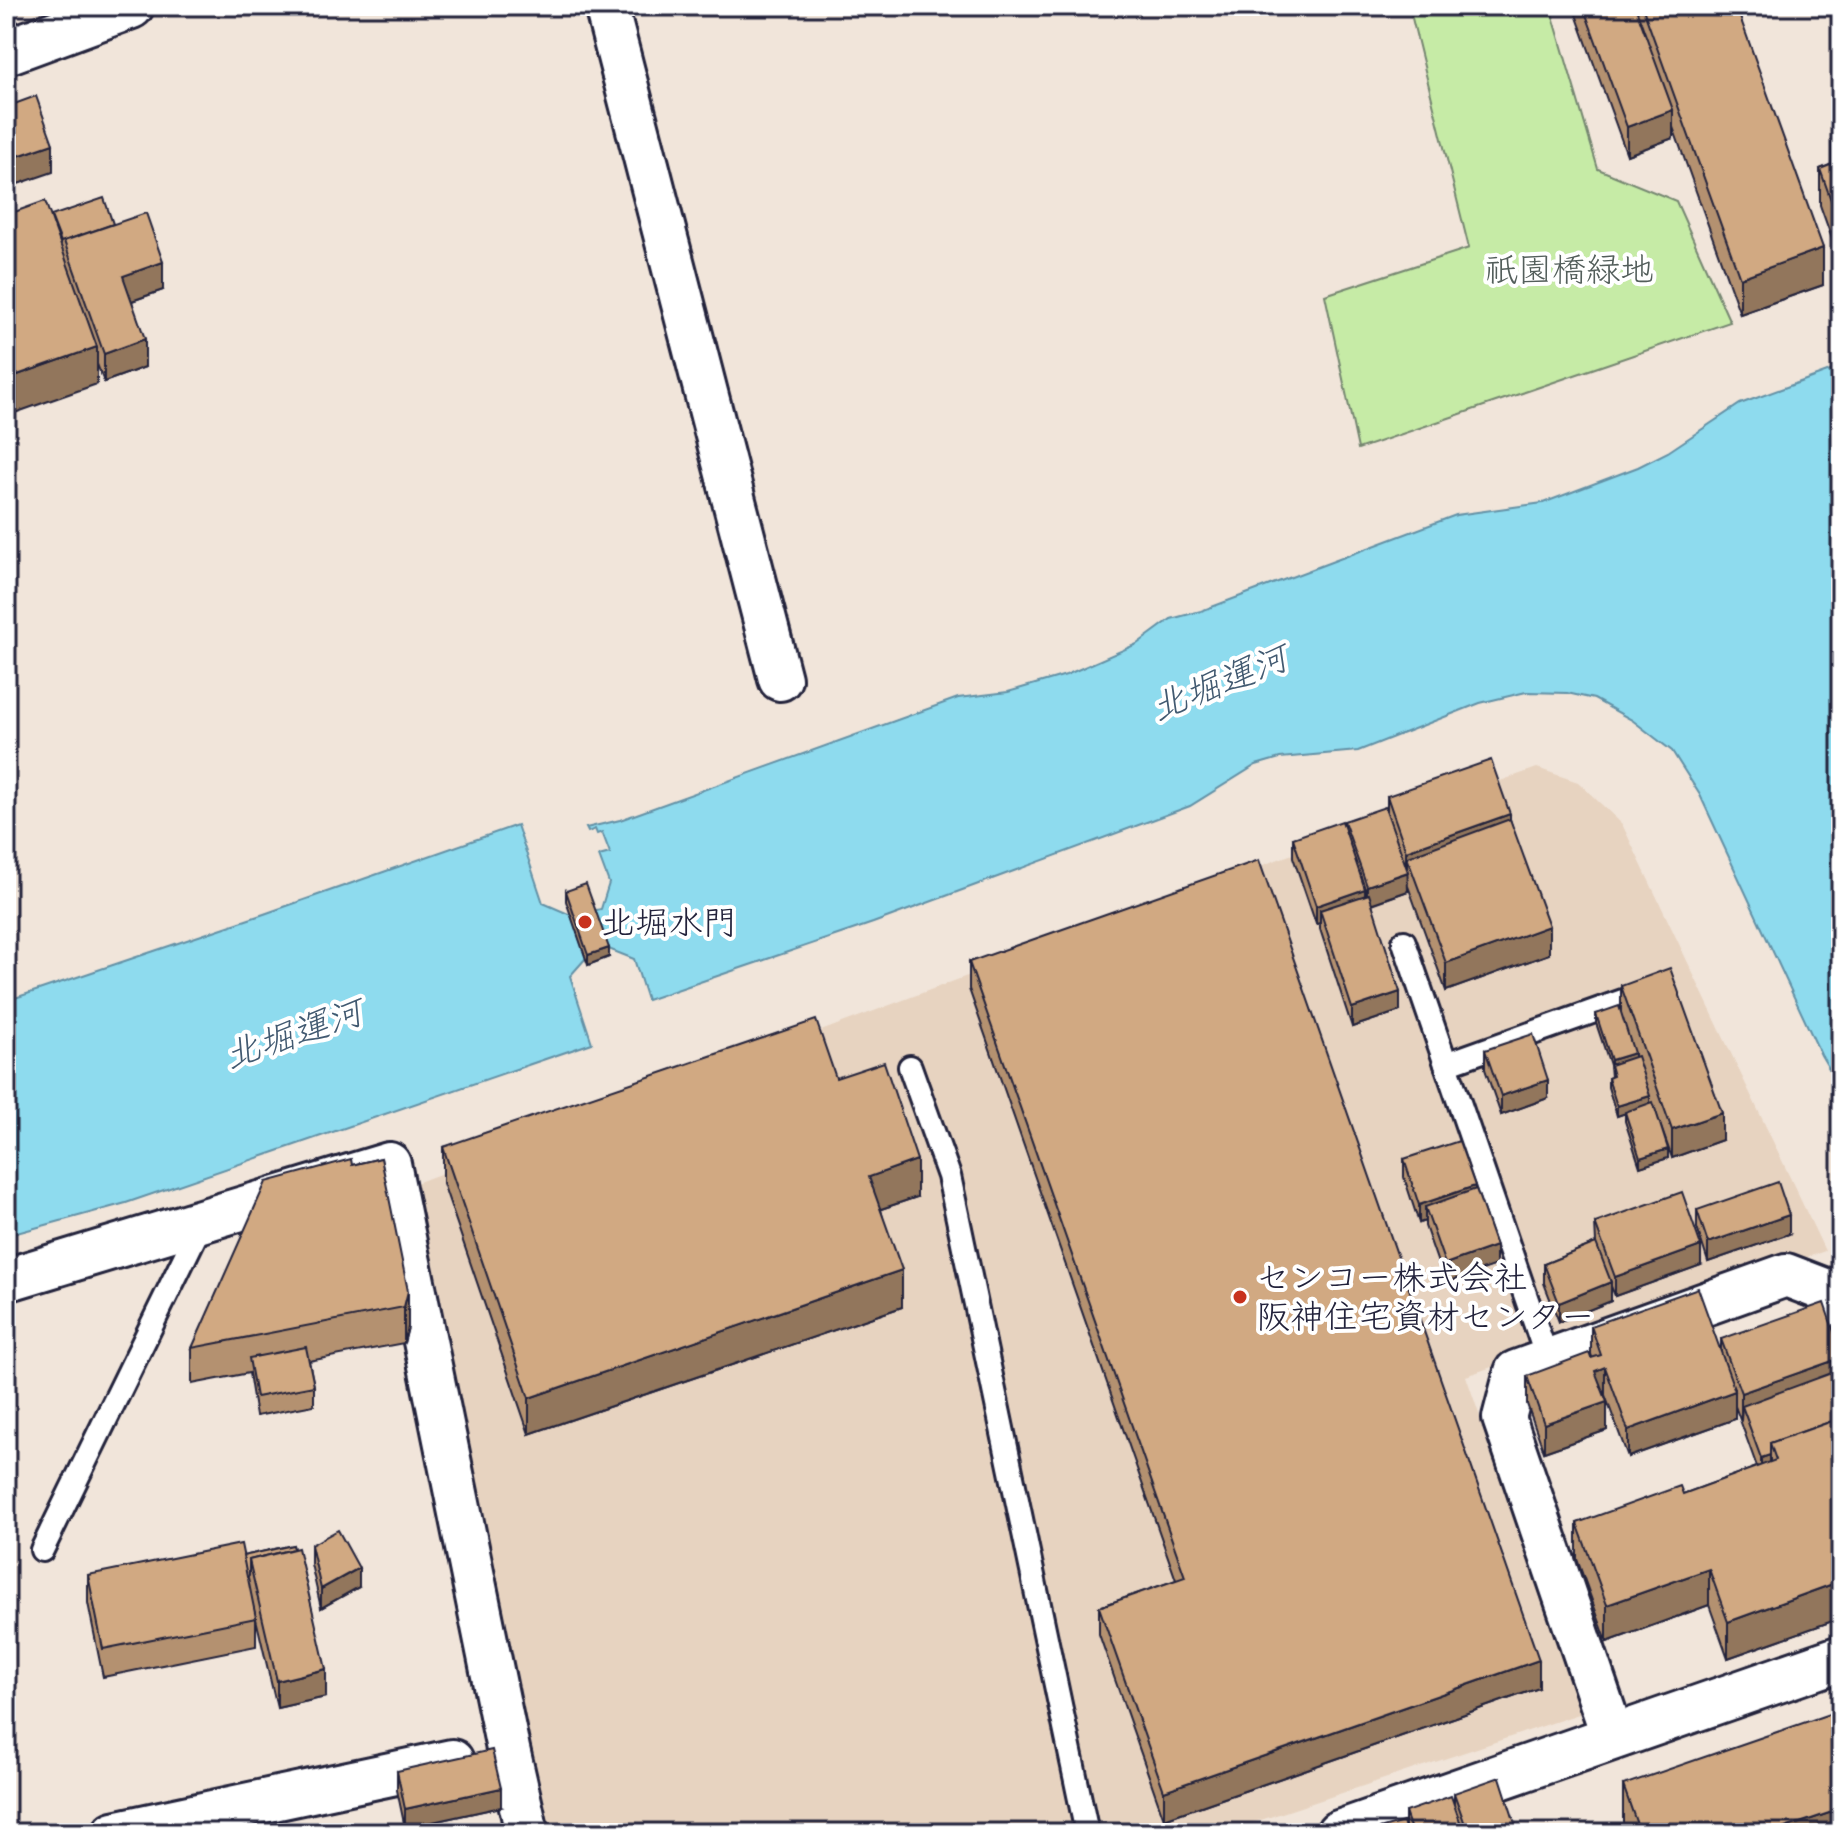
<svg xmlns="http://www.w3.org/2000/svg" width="1847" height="1839" font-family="Caveat,'Klee One',sans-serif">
<rect width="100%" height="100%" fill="#f1e5da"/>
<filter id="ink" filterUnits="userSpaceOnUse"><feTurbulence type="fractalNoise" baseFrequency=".0125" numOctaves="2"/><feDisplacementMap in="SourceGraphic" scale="16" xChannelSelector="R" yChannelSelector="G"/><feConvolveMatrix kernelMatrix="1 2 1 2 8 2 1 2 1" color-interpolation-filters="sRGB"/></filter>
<g filter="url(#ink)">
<polygon fill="#e7d3c0" points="1537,768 1578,782 1622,824 1825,1251 1466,1376 1582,1713 1222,1833 542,1833 406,1208 416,1183 1287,856"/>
<polygon fill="#c6eba6" stroke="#748670" stroke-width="2" points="1409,6 1550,6 1598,169 1676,201 1730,322 1358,449 1325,295 1469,248"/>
<g fill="#8edbee" stroke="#6391a6" stroke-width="2">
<polygon points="1841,367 1841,1089 1821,1055 1700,795 1672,751 1632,720 1594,699 1567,693 1526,692 1480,703 1358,751 1280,758 1256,765 1190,806 873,923 647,1000 634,959 606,948 592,911 601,909 609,883 599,856 610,853 602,832 597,834 595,829 588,832 586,828 620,820 958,698 1008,692 1066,675 1137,644 1171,619 1201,611 1456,515 1543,503 1638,467 1668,452 1740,404"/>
<polygon points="517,825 543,903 571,915 586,958 570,976 592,1043 126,1203 6,1236 6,1001 264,914"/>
</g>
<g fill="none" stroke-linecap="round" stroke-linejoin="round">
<g stroke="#22223b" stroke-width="28">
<g id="lane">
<polyline points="1404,942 1548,1361"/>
<polyline points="1446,1064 1648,992"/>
<polyline points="910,1067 949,1176 1087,1833"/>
<polyline points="42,1550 202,1222"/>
</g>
</g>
<g stroke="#22223b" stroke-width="48">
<g id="street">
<polyline points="606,6 780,679"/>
<polyline points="6,1280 389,1164 508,1749 527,1833"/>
<polyline points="1613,1737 1504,1418 1516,1372 1786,1275 1825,1290 1841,1326"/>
<polyline points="114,1833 452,1761"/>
</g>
</g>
<g stroke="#22223b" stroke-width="50">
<g id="secondary">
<polyline points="6,52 131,6"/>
<polyline points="1339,1833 1841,1658"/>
</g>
</g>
<use href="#lane" stroke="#fff" stroke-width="22"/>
<use href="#street" stroke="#fff" stroke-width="42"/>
<use href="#secondary" stroke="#fff" stroke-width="44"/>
</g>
<g fill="#b49170" stroke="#22223b" stroke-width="2">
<polygon points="1573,6 1736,6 1823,285 1740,314 1673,127 1673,138 1627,155"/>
<polygon points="1841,134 1841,264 1820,205 1820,169 1832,164 1832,137"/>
<polygon points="51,218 113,224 163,290 132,301 145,367 104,382 97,364 97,384"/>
<polygon points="1387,796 1510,819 1549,954 1446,991 1408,886 1408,891 1372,904 1400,1011 1352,1027 1320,929 1320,923 1316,924 1293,857 1293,838 1344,827 1344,821 1387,812"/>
<polygon points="566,891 609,957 588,965 566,901"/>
<polygon points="969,962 1539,1688 1164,1819 1099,1634 1099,1607 1176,1580 969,989"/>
<polygon points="1621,986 1722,1140 1672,1158 1654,1107 1668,1158 1640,1167 1625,1121 1625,1113 1617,1116 1608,1087 1608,1078 1611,1077 1610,1065 1596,1023 1596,1014 1621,1011"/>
<polygon points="1485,1050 1548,1098 1501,1115 1485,1069"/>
<polygon points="836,1078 917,1197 881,1209 902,1307 529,1434 443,1183 443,1147"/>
<polygon points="381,1158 408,1327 404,1343 309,1361 314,1386 314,1405 256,1416 249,1373 192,1384 192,1348 352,1165"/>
<polygon points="1404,1159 1475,1190 1496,1265 1445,1283 1425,1226 1425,1221 1419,1223 1404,1177"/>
<polygon points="1697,1210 1789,1234 1708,1262 1697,1228"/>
<polygon points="1595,1223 1701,1265 1615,1296 1611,1286 1611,1301 1559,1322 1544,1283 1544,1264 1596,1243"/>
<polygon points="1591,1326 1721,1352 1721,1339 1841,1352 1841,1618 1728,1658 1709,1605 1607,1642 1577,1559 1577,1523 1683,1494 1757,1467 1735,1406 1735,1419 1628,1457 1605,1395 1604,1395 1607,1430 1544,1452 1527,1404 1527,1376 1592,1357 1591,1354"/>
<polygon points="293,1545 326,1697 277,1708 253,1606 256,1618 256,1646 103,1677 88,1603 88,1575 243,1556"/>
<polygon points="311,1545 359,1587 321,1608 311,1564"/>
<polygon points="397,1771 501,1807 405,1828 397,1790"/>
<polygon points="1623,1785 1841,1833 1627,1833 1623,1822"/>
<polygon points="1454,1793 1518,1833 1366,1833 1405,1827 1405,1812 1454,1804"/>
</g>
<g fill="#92765b" stroke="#22223b" stroke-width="2">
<polygon points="1673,110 1673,138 1627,155 1627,127"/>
<polygon points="53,144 53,172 6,188 6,160"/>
<polygon points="1823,248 1823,285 1740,314 1740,278"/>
<polygon points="163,262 163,290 123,304 123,276"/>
<polygon points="145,339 145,367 104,382 104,354"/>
<polygon points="97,347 97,384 6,416 6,379"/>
<polygon points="1510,814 1510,842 1407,857 1408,891 1367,905 1367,886 1406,873 1406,851"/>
<polygon points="1365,889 1365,908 1320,910 1320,923 1316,924 1316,906"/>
<polygon points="1549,926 1549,954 1446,991 1446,963"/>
<polygon points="609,948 609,957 588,965 588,955"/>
<polygon points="1400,992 1400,1011 1352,1027 1352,1008"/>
<polygon points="1634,1053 1634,1062 1611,1070 1611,1060"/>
<polygon points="1548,1080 1548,1098 1501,1115 1501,1096"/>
<polygon points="1650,1096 1650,1105 1617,1116 1617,1106"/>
<polygon points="1722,1113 1722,1140 1672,1158 1672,1130"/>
<polygon points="1668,1149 1668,1158 1640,1167 1640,1158"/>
<polygon points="917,1160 917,1197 869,1213 869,1177"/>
<polygon points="1475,1186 1475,1205 1425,1207 1425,1221 1419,1223 1419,1205"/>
<polygon points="1789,1215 1789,1234 1708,1262 1708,1243"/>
<polygon points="1496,1246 1496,1265 1445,1283 1445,1264"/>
<polygon points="1701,1246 1701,1265 1615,1296 1615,1277"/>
<polygon points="902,1270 902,1307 529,1434 529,1398"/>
<polygon points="1611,1282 1611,1301 1559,1322 1559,1303"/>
<polygon points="408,1291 408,1327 404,1343 404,1307"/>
<polygon points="1841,1358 1841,1386 1742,1406 1741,1421 1741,1393"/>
<polygon points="1605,1367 1605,1395 1595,1398 1595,1371"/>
<polygon points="1735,1391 1735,1419 1628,1457 1628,1430"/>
<polygon points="1607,1402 1607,1430 1544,1452 1544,1424"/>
<polygon points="1770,1455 1770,1474 1761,1477 1761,1458"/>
<polygon points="359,1568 359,1587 321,1608 321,1589"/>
<polygon points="1709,1569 1709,1605 1607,1642 1607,1605"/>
<polygon points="1841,1581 1841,1618 1728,1658 1728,1622"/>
<polygon points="1539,1660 1539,1688 1164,1819 1164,1791"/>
<polygon points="326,1669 326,1697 277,1708 277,1681"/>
<polygon points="501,1788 501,1807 405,1828 405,1809"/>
<polygon points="1841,1809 1841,1833 1770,1833"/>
</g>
<g fill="#d1a982" stroke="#22223b" stroke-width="2">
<polygon points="1583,6 1635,6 1673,110 1627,127"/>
<polygon points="1642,6 1736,6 1823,248 1740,278"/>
<polygon points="36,96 53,144 6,160 6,107"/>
<polygon points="1841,134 1841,228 1820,169 1841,161 1832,137"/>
<polygon points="104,198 113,224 61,242 51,216"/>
<polygon points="45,201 97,347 6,379 6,215"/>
<polygon points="146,213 163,262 123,276 145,339 104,354 64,241"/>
<polygon points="1491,760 1510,814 1406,851 1387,796"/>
<polygon points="1385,807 1408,872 1367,886 1344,821"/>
<polygon points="1510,819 1549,926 1446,963 1407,857"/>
<polygon points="1342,821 1365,889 1316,906 1293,838"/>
<polygon points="1259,860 1539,1660 1164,1791 1099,1607 1185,1577 969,962"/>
<polygon points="586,884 609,948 588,955 566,891"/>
<polygon points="1369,894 1400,992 1352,1008 1320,910"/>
<polygon points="1670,968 1722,1113 1672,1130 1621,986"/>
<polygon points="1619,1006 1634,1053 1611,1060 1596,1014"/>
<polygon points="816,1020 836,1078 884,1062 917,1160 869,1177 902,1270 529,1398 443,1147"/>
<polygon points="1533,1034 1548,1080 1501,1096 1485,1050"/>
<polygon points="1637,1056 1650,1096 1617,1106 1608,1078 1613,1076 1610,1065"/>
<polygon points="1653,1102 1668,1149 1640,1158 1625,1112"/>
<polygon points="1459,1141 1475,1186 1419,1205 1404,1159"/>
<polygon points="381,1158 408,1291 404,1307 192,1348 266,1182 351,1159 352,1165"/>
<polygon points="1778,1182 1789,1215 1708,1243 1697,1210"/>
<polygon points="1476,1189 1496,1246 1445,1264 1425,1207"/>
<polygon points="1682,1192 1701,1246 1615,1277 1595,1223"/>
<polygon points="1596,1243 1611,1282 1559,1303 1544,1264"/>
<polygon points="1698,1288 1735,1391 1628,1430 1605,1367 1595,1371 1607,1402 1544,1424 1527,1376 1589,1353 1591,1358 1601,1355 1591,1326"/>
<polygon points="1824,1303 1841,1352 1841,1358 1741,1393 1721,1339"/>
<polygon points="306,1347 314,1386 256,1397 249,1358"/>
<polygon points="1837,1371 1841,1383 1841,1418 1770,1443 1770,1455 1761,1458 1742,1406"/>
<polygon points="1841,1418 1841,1581 1728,1622 1709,1569 1607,1605 1577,1523 1680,1486 1683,1494 1776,1460 1770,1443"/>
<polygon points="338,1530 359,1568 321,1589 311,1545"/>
<polygon points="241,1544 256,1618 103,1649 88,1575"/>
<polygon points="293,1545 294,1549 249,1560 249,1576 247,1577 243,1556"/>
<polygon points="298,1548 326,1669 277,1681 249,1560"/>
<polygon points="1841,1710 1841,1809 1770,1833 1640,1833 1623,1785"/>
<polygon points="492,1750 501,1788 405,1809 397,1771"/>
<polygon points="1500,1777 1518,1833 1468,1833 1454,1793"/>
<polygon points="1451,1796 1464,1833 1412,1833 1405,1812"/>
<polygon points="1403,1822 1406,1833 1366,1833"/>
<polygon points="361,1825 362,1833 319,1833"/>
</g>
</g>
<g fill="#c8321e" stroke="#fff" stroke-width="3">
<circle cx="585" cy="922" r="8"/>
<circle cx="1240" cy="1297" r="8"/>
</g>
<g text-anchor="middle" stroke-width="8" stroke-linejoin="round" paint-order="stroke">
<g font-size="34" fill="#535e5b" stroke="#fff">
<text x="1569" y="281">祇園橋緑地</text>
</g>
<g font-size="34" fill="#22223b" stroke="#fff" text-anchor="start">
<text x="601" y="934">北堀水門</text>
<text x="1256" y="1289">センコー株式会社<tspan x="1256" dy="39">阪神住宅資材センター</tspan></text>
</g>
<g font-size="36" font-style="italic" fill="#425a71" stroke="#fff">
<text transform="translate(1219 682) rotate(-22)" y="13">北堀運河</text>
<text transform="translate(293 1033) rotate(-19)" y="13">北堀運河</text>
</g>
</g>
<rect width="1847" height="1839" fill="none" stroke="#fff" stroke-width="32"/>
<rect x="16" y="16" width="1815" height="1807" fill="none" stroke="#22223b" stroke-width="3" filter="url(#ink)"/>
</svg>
